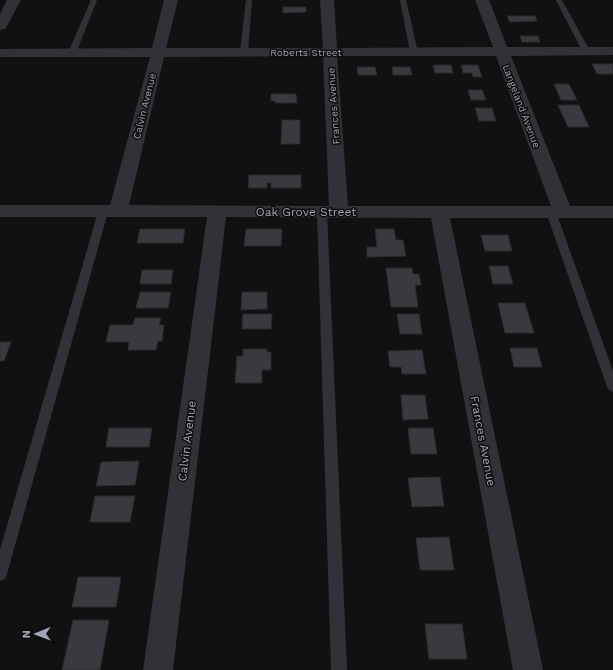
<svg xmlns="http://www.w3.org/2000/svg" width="613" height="670" font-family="'Work Sans',sans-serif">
<rect width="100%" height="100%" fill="#111112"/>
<g fill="#3a393f" stroke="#2b2a2f">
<polygon points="283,7 306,7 306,12 283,13"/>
<polygon points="507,16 535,16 537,21 510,22"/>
<polygon points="520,36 538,36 540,42 522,42"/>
<polygon points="592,64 613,64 613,74 597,74"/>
<polygon points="433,65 451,65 453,73 435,73"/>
<polygon points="461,65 478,65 482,77 473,77 472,73 463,73"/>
<polygon points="357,67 375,67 377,75 358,75"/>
<polygon points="392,67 410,67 412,75 393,75"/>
<polygon points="554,84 569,84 577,100 561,100"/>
<polygon points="468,90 482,90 486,100 471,100"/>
<polygon points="271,94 296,94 297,103 275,103 275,101 271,101"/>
<polygon points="558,105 579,105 589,127 568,127"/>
<polygon points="475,108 492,108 496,121 479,121"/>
<polygon points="282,120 300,120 300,144 281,144"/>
<polygon points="249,175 301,175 301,188 271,188 271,183 267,183 267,188 248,188"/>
<polygon points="140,229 185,229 183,243 137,243"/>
<polygon points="246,229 282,229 281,246 244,246"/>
<polygon points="375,229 394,229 396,240 403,240 406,256 367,257 367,247 377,247"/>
<polygon points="481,235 508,235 512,251 485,251"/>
<polygon points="489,266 508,266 513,284 493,284"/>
<polygon points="386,268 412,268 413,274 419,274 421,285 415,285 418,307 391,307"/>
<polygon points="142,270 173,270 171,284 140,284"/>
<polygon points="140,292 171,292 168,308 136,308"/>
<polygon points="242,292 267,292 267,309 241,310"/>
<polygon points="498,303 525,303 534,333 505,333"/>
<polygon points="243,314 272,314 271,329 242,329"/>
<polygon points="397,314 419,314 422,334 400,334"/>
<polygon points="135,318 161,318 159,325 164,325 162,341 158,341 156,350 128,350 129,342 106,342 110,325 133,325"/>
<polygon points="0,342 11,342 4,361 0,361"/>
<polygon points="510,348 537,348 542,367 514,367"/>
<polygon points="243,349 267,349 267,352 271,352 271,370 262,370 262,383 235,383 237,356 243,356"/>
<polygon points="422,350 426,374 402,374 401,367 390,367 388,351"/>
<polygon points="401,395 425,395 428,419 403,420"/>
<polygon points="109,428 152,428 149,447 106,447"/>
<polygon points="408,428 433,428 437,454 411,454"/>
<polygon points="139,461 135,485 96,486 101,462"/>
<polygon points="440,477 444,506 412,507 408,478"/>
<polygon points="95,496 135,496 130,522 90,522"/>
<polygon points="449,537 454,570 420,570 416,538"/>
<polygon points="78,577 121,577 116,607 72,607"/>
<polygon points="73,620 109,620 100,670 62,670"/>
<polygon points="425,624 462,624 467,659 429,659"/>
</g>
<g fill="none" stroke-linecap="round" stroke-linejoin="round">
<g fill="#313238" fill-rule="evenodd">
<polygon points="91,0 97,0 76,53 72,55 69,55 68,53"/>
<polygon points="246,0 252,0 248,52 244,54 240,52"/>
<polygon points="400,0 406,0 418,52 417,54 411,54 410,52"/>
<polygon points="556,0 562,0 590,51 589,53 586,53 582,51"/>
<polygon points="103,209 108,212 7,574 5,579 0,581 0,550 98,212"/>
<polygon points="322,209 327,212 347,670 331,670 317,212"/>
<polygon points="551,209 556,212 613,371 613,392 609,390 607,387 546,212"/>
</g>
<g fill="#313238" fill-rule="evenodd">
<polygon points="7,0 21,0 7,26 5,29 0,30 0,14"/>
<path d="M164,0H178L166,48H323L320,0H334L337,48L493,47L475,0H489L507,47H613V55L511,56L570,206H613V218H450L543,670H513L431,218L226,217L173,670H143L207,217H0V205H110L150,57H0V49L152,48ZM323,56L329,206L129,205L164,57ZM337,56H496L551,206H348Z"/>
</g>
</g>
<g text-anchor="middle" stroke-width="3" stroke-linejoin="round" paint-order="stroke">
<g font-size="10" fill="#a1a5b4" stroke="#0c0c0d">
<text x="306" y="56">Roberts Street</text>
<text transform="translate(144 106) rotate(-76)" y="4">Calvin Avenue</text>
<text transform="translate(333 106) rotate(-94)" y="4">Frances Avenue</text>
<text transform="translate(522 106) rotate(69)" y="4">Langeland Avenue</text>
</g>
<g font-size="12" fill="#a1a5b4" stroke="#0c0c0d">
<text x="306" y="216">Oak Grove Street</text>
<text transform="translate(187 441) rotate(-83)" y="4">Calvin Avenue</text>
<text transform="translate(483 441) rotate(79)" y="4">Frances Avenue</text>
</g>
</g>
<g transform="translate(36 634) rotate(269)" stroke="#0c0c0d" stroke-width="3" paint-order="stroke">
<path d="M0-3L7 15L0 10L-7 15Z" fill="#a1a5b4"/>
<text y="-6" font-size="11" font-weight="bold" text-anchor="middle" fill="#a1a5b4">N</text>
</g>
</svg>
